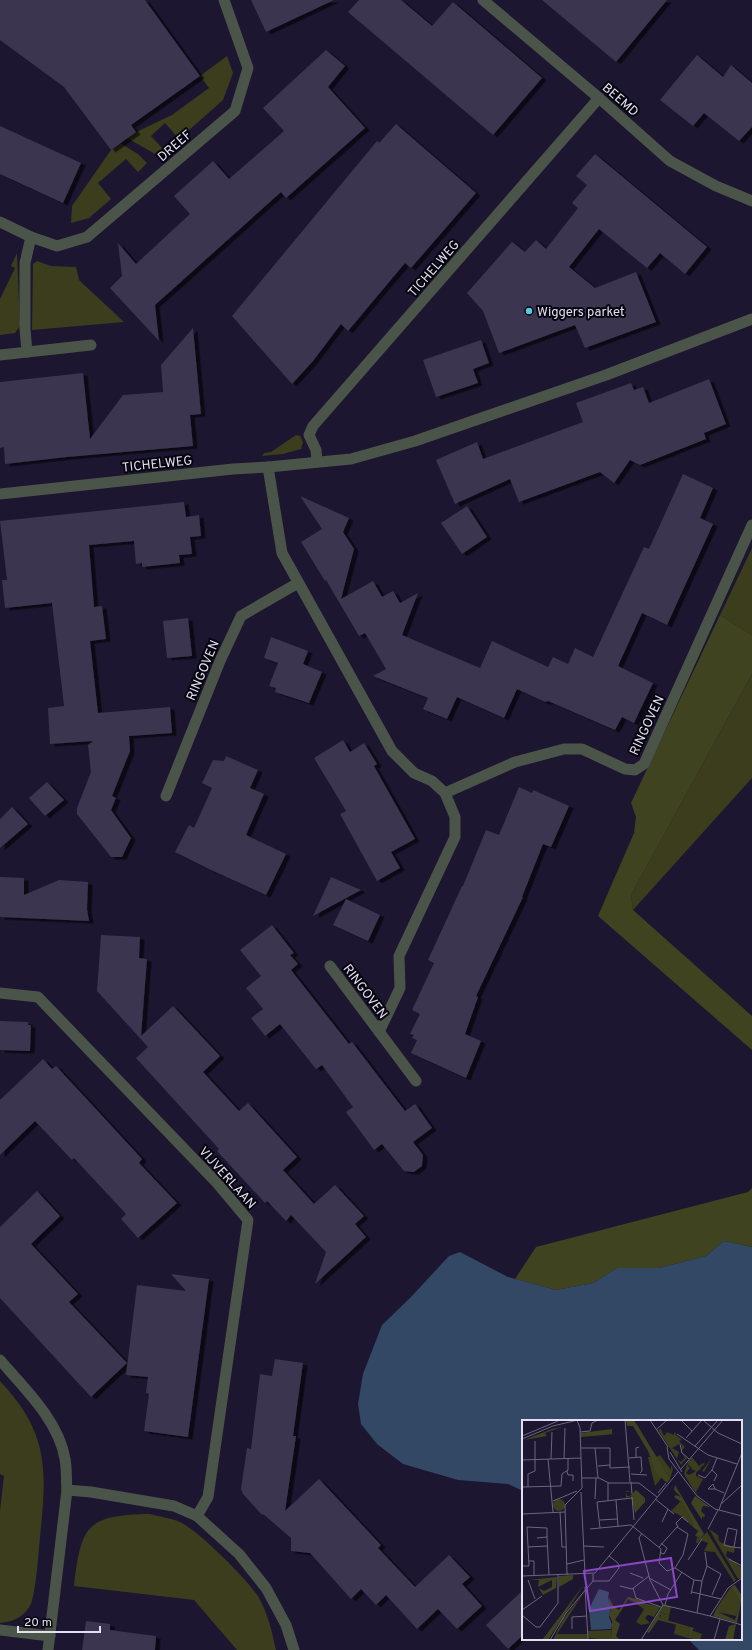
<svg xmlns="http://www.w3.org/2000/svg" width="752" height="1650" font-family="Overpass,sans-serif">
<defs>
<filter id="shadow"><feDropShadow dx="4.5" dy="2.5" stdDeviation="0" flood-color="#0009"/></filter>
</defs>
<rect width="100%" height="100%" fill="#1c1630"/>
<g fill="#3b3d1c">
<polygon points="227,56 233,73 223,100 179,139 165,123 151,136 163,149 157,155 127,138 136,132 172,115 209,88 200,76"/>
<polygon points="120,143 138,154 147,163 138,172 126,159 98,183 111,199 89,218 71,223 72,206 111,150"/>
<polygon points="17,253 20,326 15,333 0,335 0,299 15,268 11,266"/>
<polygon points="37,261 51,266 76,267 79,280 124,322 32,330 33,264"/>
<polygon points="296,435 300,436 303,442 301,449 283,454 262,456 264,453 271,452"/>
<polygon points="752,548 752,635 720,615"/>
<polygon points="752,674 752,778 633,910 631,895"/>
<path d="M0,1381C49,1433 47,1470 40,1537C38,1558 37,1580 32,1601C27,1615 15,1622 0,1623V1511L4,1476L0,1474Z"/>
<path d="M150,1514C160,1517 172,1518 180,1522C198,1530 249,1581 259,1598C268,1614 272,1632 276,1650H237L194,1600L74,1586C81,1525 87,1515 150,1514Z"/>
</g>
<g fill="#40431f">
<polygon points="720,615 752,635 752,674 631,895 633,910 752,1016 752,1050 598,916 634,833 636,817 631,803"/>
<polygon points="752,1188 752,1247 724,1241 706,1256 659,1268 617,1268 593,1283 556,1290 515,1279 536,1247 748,1192"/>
</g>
<polygon fill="#334864" points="724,1241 752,1247 752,1650 699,1650 688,1639 741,1639 741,1421 523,1421 523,1491 508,1484 458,1480 403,1464 377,1444 361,1424 358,1404 363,1374 382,1325 410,1298 449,1256 460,1252 508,1277 556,1290 593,1283 617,1268 659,1268 706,1256"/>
<g fill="#3a3550" filter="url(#shadow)">
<polygon points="0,0 145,0 200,76 131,125 136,132 111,150 64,87 0,40"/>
<polygon points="251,0 334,0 266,32"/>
<polygon points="359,0 401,0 432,26 453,2 542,78 493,135 348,12"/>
<polygon points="542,0 667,0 616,62"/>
<polygon points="326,50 345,66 328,87 365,128 286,198 281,192 155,305 159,341 110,288 122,276 118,243 136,264 190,214 174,196 213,161 229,179 284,131 263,108"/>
<polygon points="697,55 723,77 731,65 752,83 752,127 739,141 704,113 693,126 660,100"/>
<polygon points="396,124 476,193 411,268 405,263 348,331 341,324 313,361 292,384 232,316 377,141 379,143"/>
<polygon points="0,126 81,163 63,203 0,174"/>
<polygon points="595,154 707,247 685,274 660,253 647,268 599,229 569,267 595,288 636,272 656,322 585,348 575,325 499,353 483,311 467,293 512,242 525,252 536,240 546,249 578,208 572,203 587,185 576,176"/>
<polygon points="193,328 201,414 190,415 193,446 67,457 5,464 4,447 0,448 0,382 83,373 90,439 123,395 163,392 161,365"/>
<polygon points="481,340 489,363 473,369 478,383 436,397 423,360"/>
<polygon points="709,379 726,424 704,433 706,439 640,465 630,460 614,483 600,472 519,502 510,479 455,504 436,460 477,442 483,459 583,422 576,403 631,383 634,390 643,387 649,403"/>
<polygon points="683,474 713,488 700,518 713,524 667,625 642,613 618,666 653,683 634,723 622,717 615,730 548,701 545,702 517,689 504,718 457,697 447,719 423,709 428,698 373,676 386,669 365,633 359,636 326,580 325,581 301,542 322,529 300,496 349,518 343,532 354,549 341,599 373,581 382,597 393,591 400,603 418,593 402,635 480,668 492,641 548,667 553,657 568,664 575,648 593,657 644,547 649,549"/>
<polygon points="184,502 186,517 199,515 201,536 190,537 192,554 179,555 180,563 142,567 142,563 136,564 134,541 89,545 94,607 102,606 106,639 90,641 98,713 170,707 172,733 129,736 130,751 112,796 116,798 111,810 131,838 122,857 111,857 77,814 77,808 91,772 88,745 93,741 50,744 48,708 64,706 52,603 5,608 2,580 7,580 0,521"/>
<polygon points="467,506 487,537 462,554 441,523"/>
<polygon points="188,618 192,656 167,658 163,621"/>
<polygon points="271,637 308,651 303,664 322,672 309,703 275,692 276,688 269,686 278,663 264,658"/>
<polygon points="343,740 350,752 364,743 377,764 374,766 415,839 391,852 400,868 377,881 340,814 346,811 314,758"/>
<polygon points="226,756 258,770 250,788 264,794 246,835 286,854 266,895 209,869 175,852 189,825 194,828 212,788 202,783 213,760 224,761"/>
<polygon points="47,782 64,800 45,816 29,798"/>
<polygon points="519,787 532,793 533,790 569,806 551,847 543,844 522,897 523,897 476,996 478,997 465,1034 481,1041 466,1078 411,1053 417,1040 412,1038 414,1035 410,1034 420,1014 412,1010 434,963 428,960 462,886 463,886 486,830 499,835"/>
<polygon points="12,807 28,824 0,848 0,819"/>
<polygon points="0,877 24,878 24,895 59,880 88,882 87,909 89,921 0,917"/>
<polygon points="331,877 361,890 313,916"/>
<polygon points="346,899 380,915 368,941 333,925"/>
<polygon points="272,925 294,953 290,955 298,964 291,970 349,1044 352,1042 405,1111 415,1104 432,1128 413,1142 423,1155 422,1166 414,1172 404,1171 382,1144 374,1150 346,1112 353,1107 322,1065 316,1069 280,1024 265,1036 251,1018 263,1009 246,988 261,976 240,950"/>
<polygon points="101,935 140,937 139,958 147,959 141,1036 173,1006 220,1056 203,1072 239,1111 248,1103 297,1157 283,1170 314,1204 335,1185 364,1216 355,1224 366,1237 315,1284 326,1252 291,1215 286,1221 267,1201 265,1203 217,1151 219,1149 136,1058 148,1047 97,991"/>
<polygon points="0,1021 28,1022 28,1025 31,1025 30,1051 0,1050"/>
<polygon points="43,1059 52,1069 56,1066 95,1108 142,1159 139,1163 177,1203 138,1238 121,1219 126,1214 74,1158 72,1160 35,1121 0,1155 0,1100"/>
<polygon points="37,1191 60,1216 31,1244 78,1294 69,1302 127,1363 91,1397 0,1298 0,1227"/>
<polygon points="171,1274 209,1279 188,1437 144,1431 149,1394 146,1393 148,1377 126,1375 137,1285 186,1291"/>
<polygon points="275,1359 303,1363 293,1436 296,1436 285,1511 319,1479 381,1545 378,1548 415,1587 449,1555 470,1577 462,1584 482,1606 457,1629 438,1609 417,1629 386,1595 376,1605 361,1589 351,1599 310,1553 291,1551 291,1538 263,1514 262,1515 243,1494 241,1489 247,1448 251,1449 260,1374 272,1376"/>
<polygon points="523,1590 523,1635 508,1649 486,1625"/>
<polygon points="86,1621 110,1624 110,1630 156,1636 155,1650 82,1650"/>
</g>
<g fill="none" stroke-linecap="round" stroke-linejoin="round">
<g stroke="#4b5448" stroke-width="11">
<polyline points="483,0 599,98 670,161 716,186 752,201"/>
<polyline points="0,222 31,237 57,246 87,237 235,111 248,68 224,0"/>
<polyline points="27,352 25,329 25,263 31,237"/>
<polyline points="0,355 91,345"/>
<polyline points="317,462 316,450 309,435 313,426 599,98"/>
<polyline points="268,467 282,553 392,751 414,773 432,781 445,793 455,817 455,837 399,956 400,988 379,1032"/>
<polyline points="0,494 233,469 268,467 351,459 415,441 606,375 752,319"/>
<polyline points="445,793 515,762 564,749 582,749 625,769 635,770 644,764 752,525"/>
<polyline points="166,796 220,661 241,616 298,583"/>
<polyline points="330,966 416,1081"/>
<polyline points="0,993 38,997 217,1183 248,1220 208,1497 197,1516"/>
<polyline points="0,1630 50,1636"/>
<polyline points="48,1650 67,1490"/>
</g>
<path stroke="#4b5448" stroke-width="11" d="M0,1360C25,1389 59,1421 65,1459C67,1469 66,1480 67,1490L91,1492L174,1506L197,1516L239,1554L266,1588L286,1625L294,1650"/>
</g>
<circle fill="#56c9e0" stroke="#06050e" stroke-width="1.5" cx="529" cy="311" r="4"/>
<g text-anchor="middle" stroke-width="4" stroke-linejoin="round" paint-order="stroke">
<g font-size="13" fill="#e2dff1" stroke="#06050e">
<text transform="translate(621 99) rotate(41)" y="5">BEEMD</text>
<text transform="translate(174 145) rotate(-41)" y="5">DREEF</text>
<text transform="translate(433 268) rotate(-49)" y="5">TICHELWEG</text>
<text transform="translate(157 463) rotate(-6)" y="5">TICHELWEG</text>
<text transform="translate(202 670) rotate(-67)" y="5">RINGOVEN</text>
<text transform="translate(646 725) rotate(-65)" y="5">RINGOVEN</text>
<text transform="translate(366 991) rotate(53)" y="5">RINGOVEN</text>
<text transform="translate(228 1177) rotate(48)" y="5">VIJVERLAAN</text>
</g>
<g font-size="13" fill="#e2dff1" stroke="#06050e" text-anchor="start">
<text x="537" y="316">Wiggers parket</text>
</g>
</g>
<g transform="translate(522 1420)">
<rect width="220" height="220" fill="#1c1630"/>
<path d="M139,9L142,16L145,12L152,15L153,11L154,15L160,20L157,21L163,27L160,30L159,23L150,28L157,32L155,39L159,42L163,38L161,35L165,38L159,45L136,10ZM138,35L149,50V45L151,49L148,59L134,37ZM126,37H129L140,57L133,66ZM170,37L177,46L181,43L183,44L178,48L180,51L190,38L182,52L178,49L174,53V56L181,59L174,72L180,80L171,69L162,54L165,44L168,48L164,53L167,55L174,51L169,49L170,48L165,43ZM31 85a6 6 0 1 1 12 0a6 6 0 1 1-12 0ZM159,81L171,103L170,106L159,96L149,91ZM187,109L196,115L197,121L202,124L213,127L212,133L205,131L204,136L220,148L219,158L216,159ZM185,112L214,160L212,162L193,132L182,131L186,123L178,120L176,123H174L175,117L179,118ZM209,167L218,182L214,196L195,192L196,186ZM63,171L35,214H65V220H31L41,199ZM106,179L138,187L132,197L126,195L123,198L128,203L119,205L114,202L122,189ZM141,185L149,187L146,201L137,198L139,195H144L137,192ZM154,204L168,208L166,218L152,214ZM89,210V220L66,218V211ZM169,210L180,214L178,220L166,218Z" fill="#3b3d1c"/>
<path d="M104,0H112L148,59L145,63L134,53L126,31L111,6H105ZM40,7L23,13L25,16L2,20L30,9ZM90,9V14L104,13L59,17V13ZM153,65L182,114L179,118L173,116L176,111L170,106L171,103L159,81L157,84L158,81L152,77L154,75L159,77L152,70ZM114,70L123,78V82L113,93L109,76L104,78V71H109L104,72L105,76H108ZM173,76L188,87L181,86L179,91L183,95L182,98L180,96V100L169,83ZM51,155V159L37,167V156ZM35,157L34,168L21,175L17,168L22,171L30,167V160L16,167L17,160H7ZM63,163L26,220H20L24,215ZM213,165L220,176L215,203L191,196L196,186V192L213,200L218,182L209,167ZM86,176L92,187L97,190L106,177L123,181L121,184L106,179L99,191L93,200L98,204L94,216L98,220H89L90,201L87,195L89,189ZM137,192L145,196L138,195L137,198L172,208L166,218L168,208L136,200L127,213L125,212ZM214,204L211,220H203L207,206Z" fill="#40431f"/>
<path d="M77,169L87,172L86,178L89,186L87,197L90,205L89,209L69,210L67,189Z" fill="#334864"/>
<path fill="none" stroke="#6b667d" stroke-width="1" d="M84,0H103M103,0L108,62M128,0L146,27M159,0L170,11M181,0L196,13L220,24M134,10L145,0M58,12L68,11L70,3L76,0M155,14L186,35L215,44M0,16L36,1M164,18L180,0M0,19L31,6L56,0M158,24L160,33L167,39M173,26L196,0M145,27L147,39L175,76L193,89L220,96M59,28H88V48L108,47M73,28L76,58M148,32L160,52M114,37V28L117,27M107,38L119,37L120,51L118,53M26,39L31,92M29,39L30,12M42,39L43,8M0,40L59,38M76,46L88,45M159,49L201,0M190,50L195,55L192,61M45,51L46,55H51V61M109,54L125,55M176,55L183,58L190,50L195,38M60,58H77L87,63H117L135,77M109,62L110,74M86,63V81M0,67L39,66L40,54L46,50V38M6,67V54L13,51V21M193,69H186L191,64L193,69L202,73M59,72L63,154M136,73L144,63M110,77L112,100M73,79L74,58M133,79L152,94M94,80L96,106M31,81L55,71M199,84L220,33M197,90L199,84L220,65M38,92L40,127H44M0,94L43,92M78,100L95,99M140,102L146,89M156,107L154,103L160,97L166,102M78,108L75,82L110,78M68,109L109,105L139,129L137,143L145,151L153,148L172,160L180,161M186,109L196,90M120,113L117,118L128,160L141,185M25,117L27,155M62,126L82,127M6,127L25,126M137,127L155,107L166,114L161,135L153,148M212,127L215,110L206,108L202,125L210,127L220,128M139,133L142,134L145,128L139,123M207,139L220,146M166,140L180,119M7,141H12V156M45,144L62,140M0,146H7L5,107L25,108V117L15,118M185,146L199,154L190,175M108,153L121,158M45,155L43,85L60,68L58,8L55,0M0,156L73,153L156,52M127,158L149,170M6,160L13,179M71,161H87L97,148L96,143L87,136M98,166L110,169L127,156M63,167L66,220M111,168L114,178L139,187M170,172L199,179M169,174L172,160M141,185L188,196L206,168L220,158M143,185L146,174L160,152M0,190L20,176M175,193L180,161L185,146L183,132M0,195L14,207H18L36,183V155M188,196L220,205M50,209V197L65,196M28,220L44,193L71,161V154M119,220L141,185M192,220L198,199"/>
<path fill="#8a47c6" fill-opacity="0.15" stroke="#8a47c6" stroke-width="2" d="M149,138L155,177L68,191L62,151Z"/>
<rect width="220" height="220" fill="none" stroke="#e2dff1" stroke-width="2"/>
</g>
<path d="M18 1626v6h82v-6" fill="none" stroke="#e2dff1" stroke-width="2"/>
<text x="24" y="1626" font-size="12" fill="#e2dff1" stroke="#06050e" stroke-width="3" paint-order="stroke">20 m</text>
</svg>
